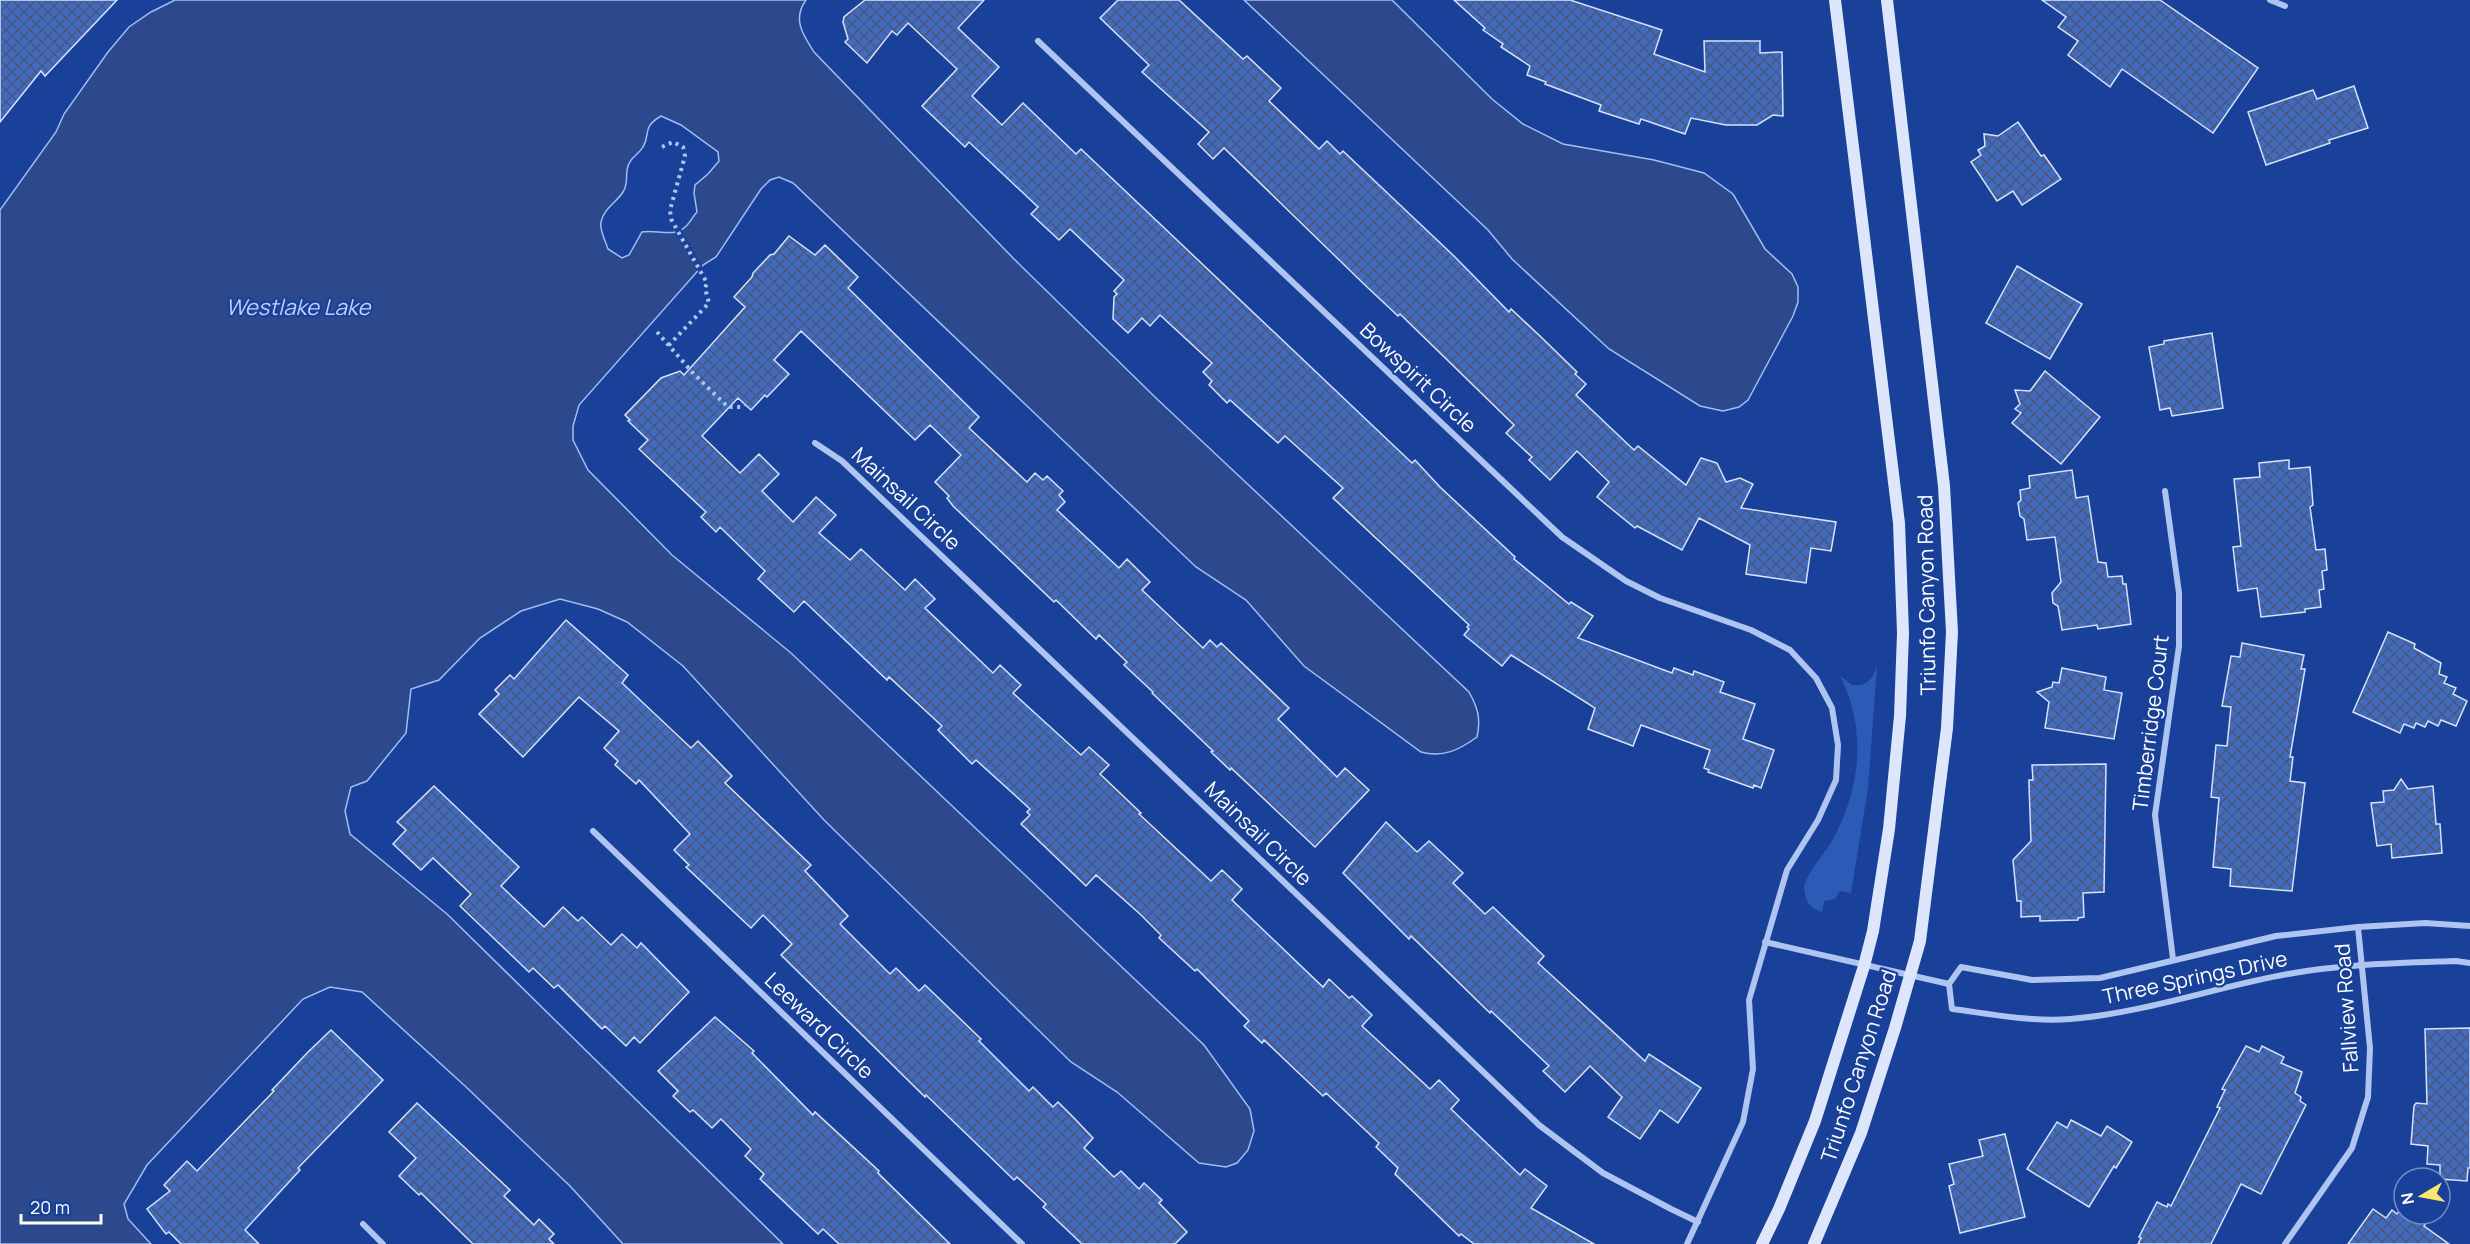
<svg xmlns="http://www.w3.org/2000/svg" width="2470" height="1244" font-family="Manrope,sans-serif">
<defs>
<pattern id="building-cross-hatch" width="8" height="8" patternUnits="userSpaceOnUse" patternTransform="scale(1.5)"><rect width="8" height="8" fill="#416ac1"/><path d="M0 0l8 8M0 8l8-8" fill="none" stroke="#48587b"/></pattern>
</defs>
<rect width="100%" height="100%" fill="#19419a"/>
<path fill="#2c5ab7" d="M1877,666L1868,788L1851,893L1840,891L1835,899L1824,901L1822,912C1808,908 1805,899 1804,886C1810,868 1824,855 1833,839C1861,787 1867,729 1840,676L1852,685C1866,687 1873,679 1877,666Z"/>
<g fill="#2b498c" stroke="#a1bdf4" stroke-width="1.5" fill-rule="evenodd">
<path d="M175,0H806C792,19 803,35 814,52L1014,259L1157,399L1469,692C1478,708 1481,719 1477,737C1459,750 1443,758 1421,752L1304,666L1246,600L1196,567L793,183L779,177L770,180L761,189L716,257L703,265L579,405L573,426V440L588,470L672,555L791,653L1204,1045L1250,1109L1254,1131L1248,1150L1237,1163L1226,1167L1199,1163L1117,1092L1071,1062L824,820L683,666L627,622L598,609L560,599L521,611L480,638L439,680L411,689L406,733L367,781L351,787L345,811L350,834L447,914L783,1244H623L570,1186L465,1086L362,992L330,987L303,999L147,1165L124,1204L128,1219L151,1244H0V210L56,132L64,114L108,52L129,27L151,12ZM661,116L681,125L718,152L719,161L708,174L695,185L694,193L697,212C693,216 690,223 685,227C674,238 655,229 642,232L629,255L622,258L608,249C606,242 599,230 601,222C604,208 616,203 623,192C628,185 626,177 627,170C629,157 638,156 643,147C651,134 641,128 661,116Z"/>
<polygon points="1244,0 1392,0 1492,99 1523,124 1563,144 1654,160 1704,173 1733,194 1765,249 1792,274 1798,287 1798,302 1793,316 1748,400 1739,407 1723,411 1700,406 1609,349 1512,259 1488,230"/>
</g>
<polygon fill="#19419a" points="680,227 703,268 699,273 674,230"/>
<g fill="url(#building-cross-hatch)" stroke="#d6e2fc" stroke-width="1.5">
<polygon points="0,0 117,0 45,76 41,71 0,122"/>
<polygon points="865,0 984,0 958,28 999,67 972,96 1002,125 1023,103 1076,154 1081,149 1412,463 1415,460 1440,487 1515,557 1514,559 1569,604 1571,602 1593,616 1578,638 1672,673 1674,668 1693,675 1694,671 1724,682 1720,692 1755,704 1743,739 1774,750 1761,788 1754,785 1753,788 1708,772 1709,770 1704,768 1710,750 1641,725 1633,746 1588,729 1595,708 1511,655 1502,666 1464,635 1469,629 1467,627 1469,625 1333,498 1343,488 1285,436 1278,443 1230,400 1227,403 1209,385 1212,381 1203,372 1212,363 1160,315 1150,326 1142,318 1128,333 1113,319 1114,297 1117,294 1114,291 1124,280 1070,229 1059,240 1031,214 1038,207 969,142 965,147 922,106 957,69 908,23 897,35 892,31 867,63 845,42 848,39 843,22 844,17"/>
<polygon points="1118,0 1179,0 1243,59 1247,56 1281,88 1269,101 1319,149 1327,141 1340,154 1343,151 1454,256 1509,312 1511,309 1540,336 1577,372 1575,374 1586,384 1576,395 1634,450 1638,446 1686,485 1701,458 1717,463 1726,482 1740,478 1753,484 1741,508 1836,522 1831,551 1811,548 1806,583 1746,574 1750,545 1699,518 1682,550 1637,526 1635,528 1597,497 1609,482 1577,451 1550,480 1529,460 1532,457 1506,433 1514,425 1400,314 1398,316 1366,286 1224,148 1213,159 1198,144 1209,132 1142,72 1149,65 1100,18"/>
<polygon points="1454,0 1570,0 1662,30 1654,54 1705,72 1704,41 1760,41 1760,53 1782,52 1783,116 1773,115 1757,125 1726,125 1691,118 1685,134 1641,119 1639,124 1599,111 1601,105 1545,84 1546,82 1527,75 1530,66 1501,47 1503,44 1483,30 1485,28"/>
<polygon points="2042,0 2160,0 2258,68 2213,133 2122,69 2110,87 2068,55 2078,41 2058,27 2066,17"/>
<polygon points="2354,86 2368,128 2329,140 2330,143 2266,165 2248,112 2313,90 2317,99"/>
<polygon points="2018,122 2041,156 2044,155 2061,179 2022,205 2013,191 1997,201 1971,162 1981,155 1978,150 1985,146 1984,134 1998,136"/>
<polygon points="789,236 815,255 825,245 858,277 848,288 979,417 969,428 1027,482 1035,473 1043,480 1047,476 1063,491 1059,495 1065,502 1057,510 1119,568 1127,559 1150,582 1142,590 1203,648 1210,640 1217,647 1221,643 1261,681 1289,708 1278,719 1337,777 1345,768 1369,790 1315,847 1231,768 1230,770 1211,752 1213,751 1152,693 1153,692 1124,665 1127,662 1099,635 1096,639 1056,600 1054,602 953,506 947,498 949,496 935,482 961,455 930,425 915,440 801,331 774,360 789,374 767,397 765,395 751,410 738,398 702,436 740,473 759,454 779,474 762,491 793,522 816,497 836,515 819,533 850,560 861,549 905,590 915,579 935,599 925,608 993,673 1000,665 1021,685 1013,693 1081,755 1089,747 1109,765 1100,774 1141,813 1139,814 1211,881 1222,870 1242,889 1232,900 1323,987 1329,979 1349,998 1352,996 1372,1015 1362,1026 1430,1089 1439,1080 1459,1100 1451,1109 1520,1175 1525,1169 1547,1186 1531,1208 1594,1244 1474,1244 1461,1234 1459,1236 1395,1174 1398,1168 1376,1147 1379,1143 1326,1093 1323,1096 1264,1040 1262,1043 1244,1026 1249,1021 1197,969 1195,971 1159,938 1161,935 1140,914 1096,875 1086,886 1021,824 1030,815 1027,812 1030,809 976,760 972,764 938,730 942,726 889,677 887,680 804,601 794,612 758,579 765,571 720,527 716,532 701,517 706,512 639,449 648,440 628,421 630,420 625,415 661,378 680,371 684,375 745,307 734,297 752,277 753,273 770,255 774,254"/>
<polygon points="2017,266 2082,304 2050,359 1986,323"/>
<polygon points="2212,333 2223,408 2172,416 2170,408 2160,410 2149,347 2164,344 2164,341"/>
<polygon points="2045,371 2100,417 2061,464 2012,423 2021,413 2015,409 2020,404 2015,390 2030,391"/>
<polygon points="2289,460 2289,469 2310,467 2313,505 2310,507 2316,550 2325,549 2327,570 2322,571 2324,589 2319,590 2321,607 2305,609 2305,612 2261,617 2257,588 2238,591 2233,547 2241,546 2234,479 2260,477 2259,463"/>
<polygon points="2072,470 2076,498 2088,496 2098,562 2106,563 2108,577 2122,576 2123,584 2126,584 2131,624 2098,629 2097,625 2062,630 2058,606 2053,603 2052,593 2061,582 2055,537 2027,540 2024,519 2020,516 2018,503 2021,500 2020,490 2030,488 2029,476"/>
<polygon points="566,620 628,675 622,683 691,748 698,741 732,776 725,783 811,865 805,871 848,916 840,924 890,974 896,968 919,991 925,985 981,1039 979,1041 1029,1091 1033,1087 1053,1107 1058,1102 1075,1119 1093,1138 1084,1148 1114,1177 1121,1171 1139,1189 1144,1183 1162,1200 1159,1203 1187,1232 1175,1244 1082,1244 1043,1207 1046,1204 1017,1177 1014,1180 926,1095 925,1097 781,955 792,944 763,915 751,928 686,867 689,865 674,850 690,834 639,780 636,784 615,765 618,761 604,748 619,731 579,697 523,757 479,714 499,694 495,690 510,675 514,679"/>
<polygon points="2388,632 2415,644 2414,648 2441,663 2439,674 2447,677 2444,683 2456,688 2453,694 2467,701 2456,726 2441,720 2438,726 2428,721 2425,727 2416,723 2414,728 2404,724 2400,733 2353,712"/>
<polygon points="2242,643 2304,655 2301,669 2305,669 2290,757 2293,757 2290,781 2305,783 2292,891 2230,886 2231,869 2213,867 2219,798 2211,797 2216,745 2227,746 2231,707 2222,706 2231,656 2240,657"/>
<polygon points="2062,668 2106,677 2104,690 2122,693 2114,739 2045,728 2049,702 2037,692 2052,687 2053,682 2059,683"/>
<polygon points="2106,764 2104,892 2083,893 2084,917 2078,918 2078,920 2040,921 2040,916 2021,917 2021,901 2017,901 2013,860 2031,841 2029,785 2029,780 2033,780 2032,765"/>
<polygon points="2401,779 2408,789 2433,786 2436,824 2440,824 2442,853 2392,858 2391,844 2377,846 2371,803 2384,802 2383,791 2394,790"/>
<polygon points="434,786 519,867 501,886 544,927 563,907 578,921 582,917 611,945 622,934 637,948 641,943 689,992 640,1043 634,1037 626,1046 605,1026 602,1029 558,985 554,988 533,968 529,972 460,906 471,894 433,858 421,870 393,844 406,830 397,822"/>
<polygon points="1386,822 1417,852 1429,841 1463,873 1453,883 1485,914 1493,907 1544,956 1538,963 1645,1061 1649,1054 1701,1088 1678,1123 1660,1110 1640,1139 1608,1117 1622,1097 1590,1066 1565,1092 1543,1071 1549,1066 1491,1011 1490,1013 1411,936 1409,939 1343,873"/>
<polygon points="715,1017 754,1051 752,1053 813,1115 815,1112 879,1171 878,1173 950,1244 839,1244 823,1229 818,1234 760,1179 764,1174 745,1156 751,1149 721,1119 712,1128 693,1110 690,1112 673,1096 678,1091 658,1071"/>
<polygon points="2470,1028 2470,1168 2468,1168 2467,1181 2440,1179 2440,1165 2427,1164 2428,1146 2411,1144 2414,1106 2416,1103 2427,1104 2425,1029"/>
<polygon points="331,1030 383,1080 298,1168 300,1170 245,1230 259,1244 181,1244 169,1232 166,1234 147,1209 170,1191 164,1185 187,1161 197,1171 274,1091 272,1090 308,1052"/>
<polygon points="2246,1046 2259,1052 2262,1046 2284,1057 2281,1063 2302,1072 2295,1093 2301,1097 2300,1101 2306,1105 2261,1194 2241,1184 2211,1244 2138,1244 2141,1238 2139,1237 2157,1202 2167,1207 2168,1204 2171,1206 2220,1108 2217,1107 2225,1090 2222,1089"/>
<polygon points="417,1103 510,1190 504,1196 534,1225 539,1219 554,1234 549,1239 554,1244 473,1244 421,1193 419,1195 399,1176 416,1158 389,1132"/>
<polygon points="2071,1120 2101,1136 2107,1126 2132,1142 2116,1168 2114,1166 2089,1207 2027,1169 2057,1122 2067,1128"/>
<polygon points="2005,1134 2025,1217 1960,1233 1949,1186 1954,1184 1949,1164 1983,1156 1979,1140"/>
<polygon points="2403,1206 2404,1214 2414,1214 2426,1223 2424,1226 2449,1244 2348,1244 2373,1209 2386,1218 2392,1210 2397,1214"/>
</g>
<g fill="none" stroke-linecap="round" stroke-linejoin="round">
<g stroke="#aec4f1" stroke-width="4" stroke-dasharray="3 4.5" stroke-linecap="butt">
<polyline points="662,147 673,142 683,147 685,156 670,210 671,219 707,283 705,288 709,303 668,346"/>
<polyline points="657,332 693,373 728,407 741,407 745,404"/>
</g>
<g stroke="#aec4f1" stroke-width="6">
<polyline points="2270,0 2285,6"/>
<polyline points="1038,41 1562,537 1626,581 1660,598 1751,630 1790,650 1816,678 1832,708 1838,745 1836,780 1818,820 1787,870 1749,1000 1753,1069 1743,1122 1687,1244"/>
<polyline points="815,443 842,461 1539,1125 1603,1173 1671,1209 1698,1222"/>
<polyline points="2165,491 2179,593 2179,646 2155,815 2173,959"/>
<polyline points="593,831 1022,1244"/>
<path d="M2470,926L2425,923L2358,927L2276,936L2100,978L2032,980L1961,967L1949,984L1952,1009C1991,1014 2031,1022 2070,1019C2145,1013 2215,987 2288,974C2344,964 2400,963 2456,961L2470,963"/>
<polyline points="1765,942 1949,984"/>
<polyline points="363,1224 383,1244"/>
<polyline points="2285,1244 2352,1148 2368,1097 2370,1048 2358,927"/>
</g>
<g stroke="#dde6fc" stroke-width="12">
<polyline points="1762,1244 1779,1209 1815,1121 1864,966 1873,931 1889,829 1900,716 1903,633 1899,523 1835,0"/>
<polyline points="1814,1244 1861,1133 1895,1028 1920,941 1947,728 1952,632 1944,486 1887,0"/>
</g>
</g>
<g text-anchor="middle" stroke-width="4.5" stroke-linejoin="round" paint-order="stroke">
<g font-size="21" fill="#fff" stroke="#19419a">
<text transform="translate(1418 378) rotate(43)" y="7">Bowspirit Circle</text>
<text transform="translate(906 499) rotate(43)" y="7">Mainsail Circle</text>
<text transform="translate(1927 595) rotate(-91)" y="7">Triunfo Canyon Road</text>
<text transform="translate(2151 723) rotate(-83)" y="7">Timberridge Court</text>
<text transform="translate(1258 834) rotate(44)" y="7">Mainsail Circle</text>
<text transform="translate(2195 978) rotate(-12)" y="7">Three Springs Drive</text>
<text transform="translate(2347 1008) rotate(-94)" y="7">Fallview Road</text>
<text transform="translate(819 1026) rotate(44)" y="7">Leeward Circle</text>
<text transform="translate(1859 1066) rotate(-72)" y="7">Triunfo Canyon Road</text>
</g>
<g font-size="22" font-style="italic" fill="#bbcff8" stroke="#19419a">
<text x="298" y="315">Westlake Lake</text>
</g>
</g>
<g transform="translate(2422 1196) rotate(260)"><circle r="28" fill="#19419a" stroke="#758dc2" stroke-width="1.5"/>
<path d="M0-4.5L10 22L0 15L-10 22Z" fill="#ffe86f"/>
<text y="-9" font-size="16" font-weight="bold" text-anchor="middle" fill="#ffffff">N</text>
</g>
<path d="M21 1214v9h80v-9" fill="none" stroke="#ffffff" stroke-width="3"/>
<text x="30" y="1214" font-size="18" fill="#ffffff" stroke="#19419a" stroke-width="4.5" paint-order="stroke">20 m</text>
</svg>
